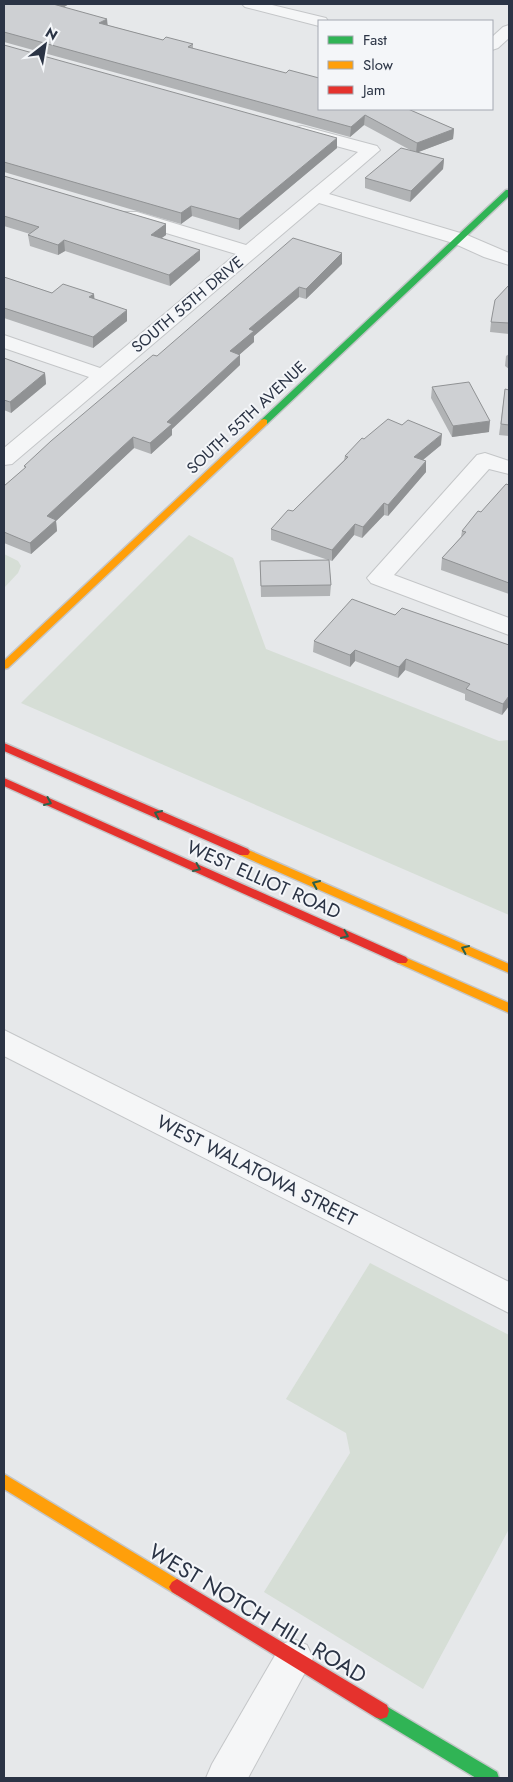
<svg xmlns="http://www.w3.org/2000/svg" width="513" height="1782" font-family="Jost,sans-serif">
<rect width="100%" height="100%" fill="#e6e8ea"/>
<g fill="#d6ded6">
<polygon points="189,535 233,558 266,649 499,741 509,740 509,915 21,703"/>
<polygon points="4,554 18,561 21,566 18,573 4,588"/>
<polygon points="370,1263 509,1335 509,1529 423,1689 264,1592 350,1453 346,1433 286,1399"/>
</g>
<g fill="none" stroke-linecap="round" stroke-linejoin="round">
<g stroke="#c4c6c8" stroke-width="2">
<g id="street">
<polygon points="242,4 268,4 326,18 328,21 319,21 319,26 245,7"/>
<polygon points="509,25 509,38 498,48 492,50 492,37 503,27"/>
<polygon points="302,126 377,146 380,150 329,194 467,235 509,253 509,265 484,257 453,243 319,203 12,464 4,465 4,448 89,377 4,348 4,335 100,368 236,254 123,220 121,216 123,212 137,212 246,245 358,152 296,135 293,131 296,127"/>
<polygon points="485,453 509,461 509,474 489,469 394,575 509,618 509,635 371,583 367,578 477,455"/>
<polygon points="4,1030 509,1282 509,1313 4,1056"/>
<polygon points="294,1639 307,1645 313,1658 248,1778 206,1778 212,1764 281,1645"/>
</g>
</g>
<g stroke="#c4c6c8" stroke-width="3">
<g id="fast">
<polygon points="506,190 509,190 509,196 267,424 261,424 261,420"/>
<polygon points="381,1703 497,1772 499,1778 476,1778 375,1717 373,1711 375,1705"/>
</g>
</g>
<g stroke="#c4c6c8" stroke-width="3">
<g id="slow">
<polygon points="264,419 267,420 267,424 8,668 4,669 4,661 261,420"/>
<polygon points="244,848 509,964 509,973 240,855 238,852"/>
<polygon points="402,956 509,1003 509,1013 398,963 396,960 398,957"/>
<polygon points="4,1474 182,1582 185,1587 182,1592 177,1595 172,1592 4,1489"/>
</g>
</g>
<g stroke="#c4c6c8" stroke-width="3">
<g id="jam">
<polygon points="4,743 248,849 250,852 248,855 240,855 4,751"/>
<polygon points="4,778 406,957 408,960 406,963 398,963 4,786"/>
<polygon points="177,1579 387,1705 389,1711 387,1717 381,1719 375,1717 172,1592 169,1587 172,1582"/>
</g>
</g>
<use href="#street" fill="#f5f6f7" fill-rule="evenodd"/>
<use href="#fast" fill="#30b455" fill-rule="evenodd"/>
<use href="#slow" fill="#ff9f0a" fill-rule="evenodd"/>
<use href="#jam" fill="#e5322d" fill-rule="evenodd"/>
</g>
<g fill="#b1b3b5">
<polygon points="4,4 69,4 64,7 107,25 163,40 193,44 193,49 408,109 454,129 453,139 418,152 444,159 443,169 410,202 365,188 365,178 412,151 364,125 350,137 4,42"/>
<polygon points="4,45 337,148 239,230 192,216 181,224 4,172"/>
<polygon points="4,176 166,224 166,235 161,238 200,260 170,286 65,251 58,255 30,246 28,235 30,234 4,226"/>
<polygon points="342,264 306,299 299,297 254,336 254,342 240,354 240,365 172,429 172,435 151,454 134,448 56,521 57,531 31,554 4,543 4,486 25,468 24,466 157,356"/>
<polygon points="4,277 52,293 94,299 127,321 93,348 4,318"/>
<polygon points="509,285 509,334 490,332 491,322"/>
<polygon points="509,354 509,369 505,366 506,356"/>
<polygon points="4,358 45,373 46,384 11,413 4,410"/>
<polygon points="432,387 489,432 452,437 431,398"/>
<polygon points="505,389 509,390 509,436 499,435"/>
<polygon points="364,439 441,445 423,460 426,472 388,516 384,515 362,538 354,535 332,561 329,560 331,585 330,596 261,597 260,561 328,560 271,540 271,529 293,511 344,460 345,456"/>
<polygon points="509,485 509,594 441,570 442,558 461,537 462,531"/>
<polygon points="395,615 509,645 509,706 502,715 465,700 465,694 405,670 398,678 355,661 350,667 313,652 314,641"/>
</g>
<g fill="#909294">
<polygon points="53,4 69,4 54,13"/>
<polygon points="107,19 108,28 99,23"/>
<polygon points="365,115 364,125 350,137 351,127"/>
<polygon points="454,129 453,139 416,153 417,143"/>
<polygon points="337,138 337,148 239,230 239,219"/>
<polygon points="444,159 443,169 410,202 411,191"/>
<polygon points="191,206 192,216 181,224 181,213"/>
<polygon points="166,224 166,235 152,245 151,235"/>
<polygon points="64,240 65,251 58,255 58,245"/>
<polygon points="200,250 200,260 170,286 169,275"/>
<polygon points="342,253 342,264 306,299 306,289"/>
<polygon points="299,287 299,297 254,336 254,342 231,362 230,351 249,329"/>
<polygon points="94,294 95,304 89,297"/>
<polygon points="127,310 127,321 93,348 93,337"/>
<polygon points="240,355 240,365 172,429 172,435 151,454 150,443 167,422"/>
<polygon points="45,373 46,384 11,413 10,402"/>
<polygon points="490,421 489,432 452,437 453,426"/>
<polygon points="442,434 441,445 413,468 414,457"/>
<polygon points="133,437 134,448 56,521 57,531 31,554 30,543 47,516"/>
<polygon points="426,461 426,472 388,516 388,505"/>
<polygon points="384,503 384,515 362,538 363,527"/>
<polygon points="355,524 354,535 332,561 332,550"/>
<polygon points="355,650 355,661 350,667 350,655"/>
<polygon points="406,659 405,670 398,678 399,667"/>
<polygon points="509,696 509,706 502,715 503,704"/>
</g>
<g fill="#ced0d3" stroke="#909294">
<polygon points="4,4 53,4 107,19 99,23 163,40 166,37 193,44 188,47 286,73 289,70 319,78 319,109 408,109 454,129 417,143 365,115 351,127 4,32"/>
<polygon points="4,45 337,138 239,219 191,206 181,213 4,162"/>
<polygon points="401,148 444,159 411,191 365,178"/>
<polygon points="4,176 166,224 151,235 200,250 169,275 64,240 58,245 28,235 39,227 4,216"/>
<polygon points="293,238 342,253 306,289 299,287 249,329 254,331 230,351 240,355 167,422 172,424 150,443 133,437 47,516 56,520 30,543 4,532 4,486 26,467 24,466 51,441 153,355 157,356"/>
<polygon points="4,277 52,293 63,284 94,294 89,297 127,310 93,337 4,308"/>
<polygon points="509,285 509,323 491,322 495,300"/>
<polygon points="4,358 45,373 10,402 4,400"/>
<polygon points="469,382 490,421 453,426 432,387"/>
<polygon points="505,389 509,390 509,425 501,424"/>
<polygon points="388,419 402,425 408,420 442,434 414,457 426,461 388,505 384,503 363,527 355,524 332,550 271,529 288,510 293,511 348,457 345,456 362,438 364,439"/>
<polygon points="506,484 509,485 509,583 442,558 466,532 462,531 478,511 481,512"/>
<polygon points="329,560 331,585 261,586 260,561"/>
<polygon points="352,599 395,615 402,608 509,645 509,696 503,704 466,689 470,684 406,659 399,667 355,650 350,655 314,641"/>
</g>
<defs><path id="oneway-chevron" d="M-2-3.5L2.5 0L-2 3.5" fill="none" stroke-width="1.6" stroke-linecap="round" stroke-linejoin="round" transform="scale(1.25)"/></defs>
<g stroke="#2d614b">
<use href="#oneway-chevron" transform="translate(48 802) rotate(24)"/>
<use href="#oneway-chevron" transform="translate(158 814) rotate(-156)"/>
<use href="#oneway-chevron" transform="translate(197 868) rotate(24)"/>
<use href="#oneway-chevron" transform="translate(316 884) rotate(-156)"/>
<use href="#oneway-chevron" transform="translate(345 935) rotate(24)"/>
<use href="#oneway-chevron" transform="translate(465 949) rotate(-156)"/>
</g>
<g text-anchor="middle" stroke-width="4" stroke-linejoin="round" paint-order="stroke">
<g font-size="16" fill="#2b3445" stroke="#f4f6f9">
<text transform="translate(187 304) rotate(-40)" y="6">SOUTH 55TH DRIVE</text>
<text transform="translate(246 417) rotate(-43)" y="6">SOUTH 55TH AVENUE</text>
</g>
<g font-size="19" fill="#2b3445" stroke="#f4f6f9">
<text transform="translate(264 879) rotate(24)" y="7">WEST ELLIOT ROAD</text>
<text transform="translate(257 1170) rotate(27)" y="7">WEST WALATOWA STREET</text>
</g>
<g font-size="22" fill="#2b3445" stroke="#f4f6f9">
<text transform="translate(258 1613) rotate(31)" y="8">WEST NOTCH HILL ROAD</text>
</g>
</g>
<rect width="513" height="1782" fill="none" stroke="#2b3445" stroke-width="10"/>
<rect x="318" y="20" width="175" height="90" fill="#f4f6f9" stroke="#a4a8b1"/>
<rect x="328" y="36" width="25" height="8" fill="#30b455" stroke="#a4a8b1"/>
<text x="363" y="45" font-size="15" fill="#2b3445">Fast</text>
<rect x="328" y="61" width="25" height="8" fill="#ff9f0a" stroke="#a4a8b1"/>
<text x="363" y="70" font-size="15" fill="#2b3445">Slow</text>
<rect x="328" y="86" width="25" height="8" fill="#e5322d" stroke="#a4a8b1"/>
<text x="363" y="95" font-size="15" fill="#2b3445">Jam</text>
<g transform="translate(45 45) rotate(31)" stroke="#f4f6f9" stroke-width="4" paint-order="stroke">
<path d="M0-4L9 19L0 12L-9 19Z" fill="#2b3445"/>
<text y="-8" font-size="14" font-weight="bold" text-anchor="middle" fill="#2b3445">N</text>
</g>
</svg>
